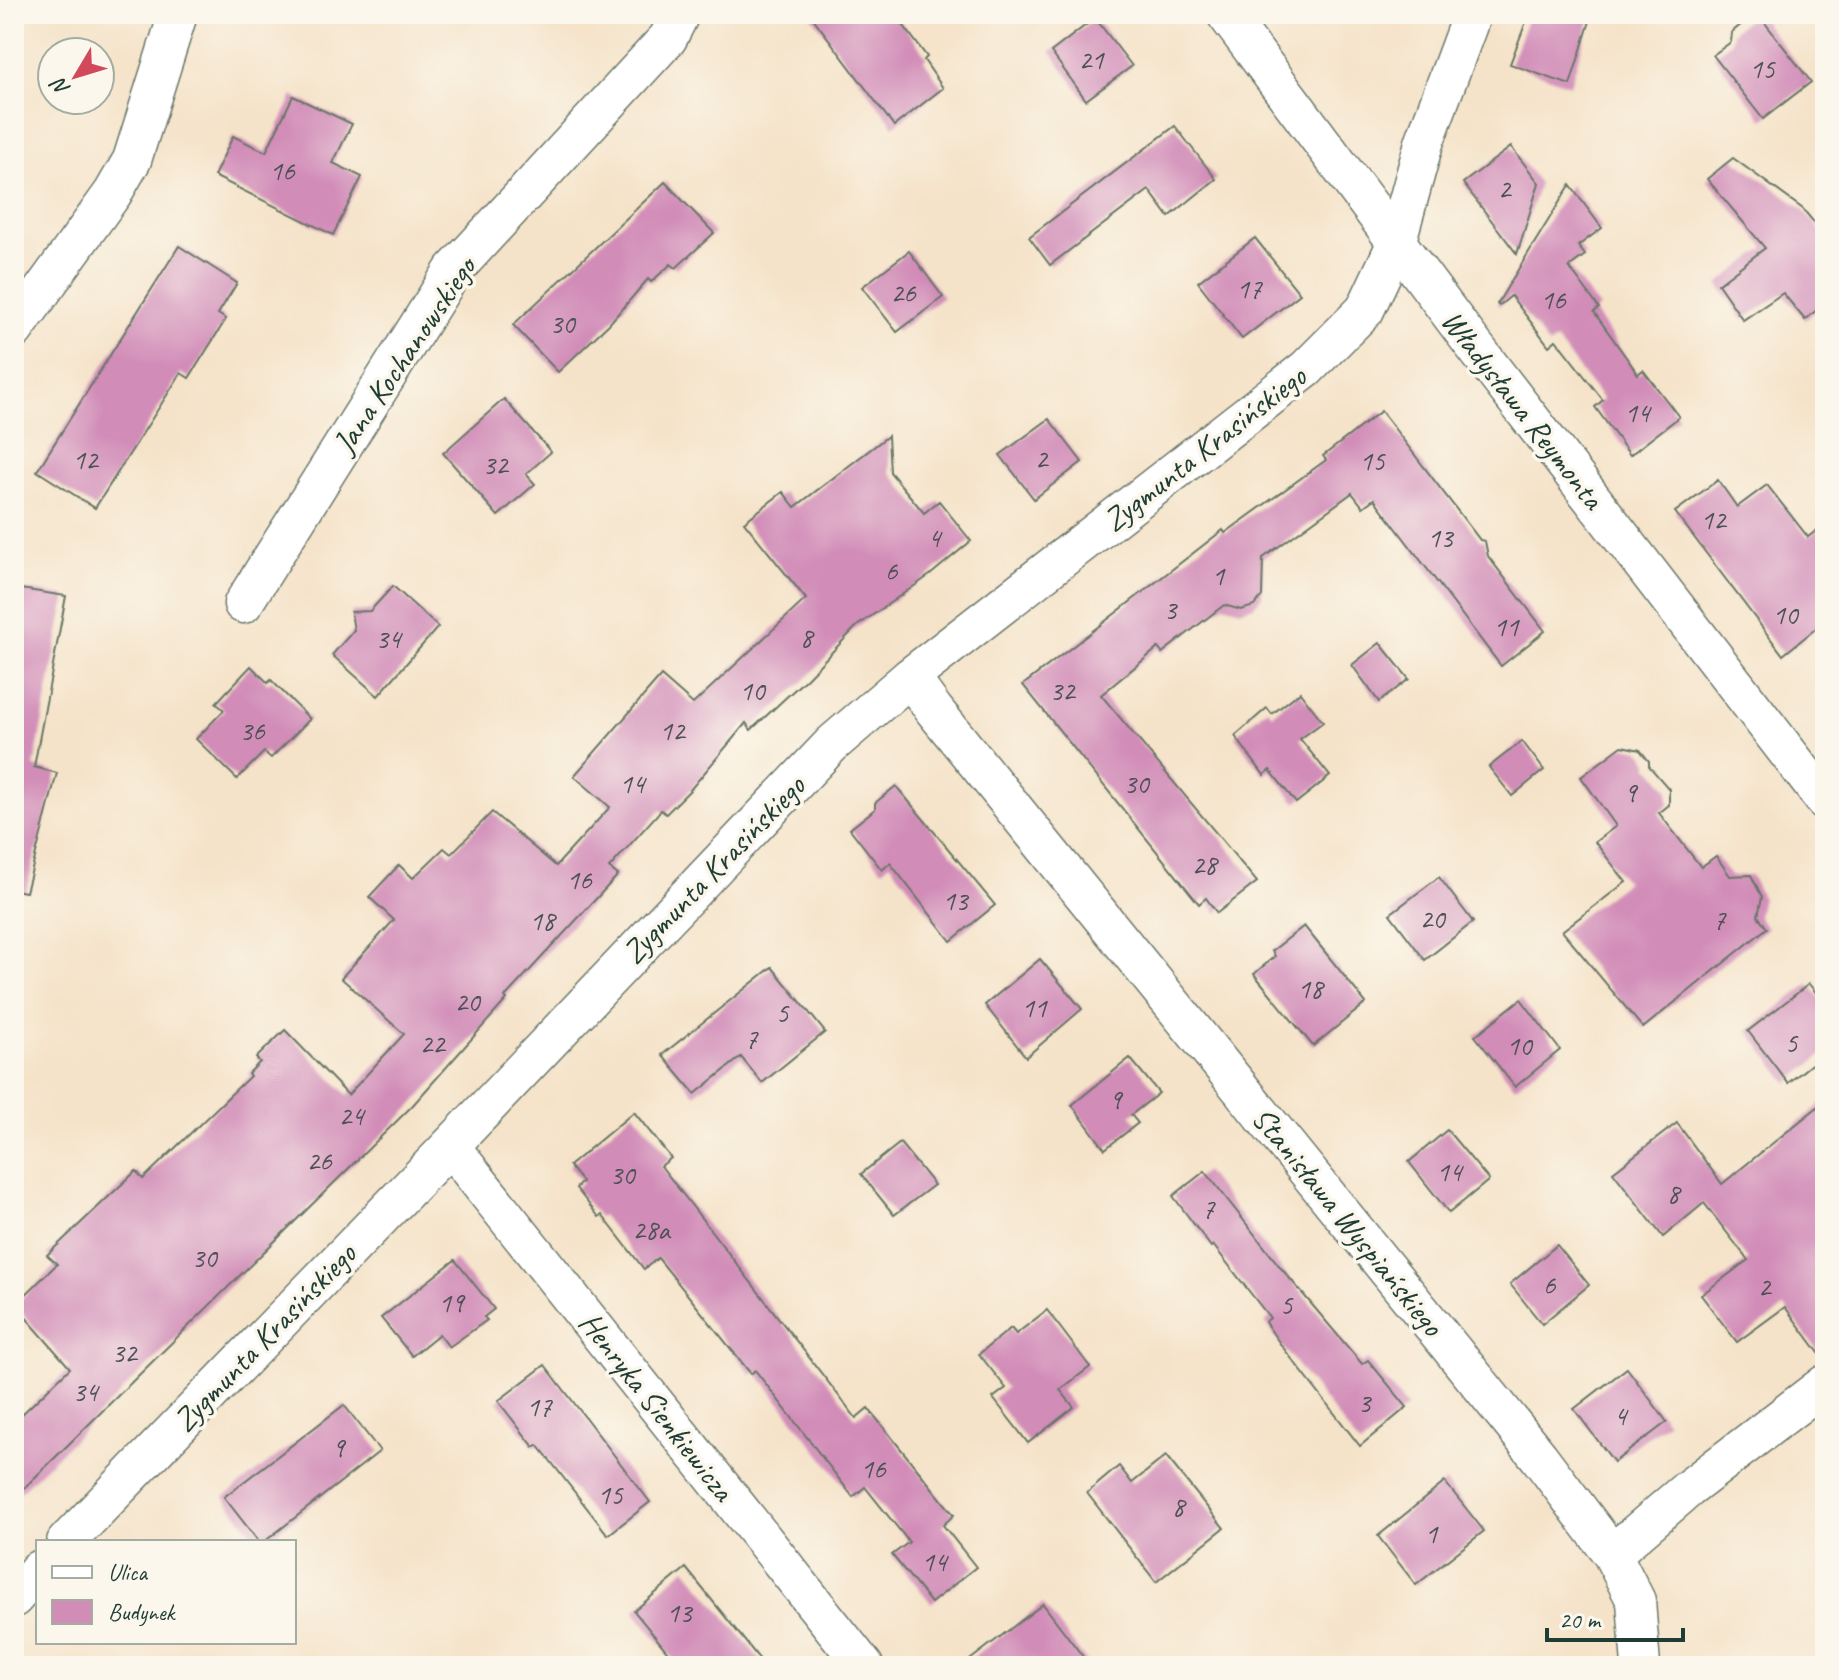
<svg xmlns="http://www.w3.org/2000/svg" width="1839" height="1680" font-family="Caveat,sans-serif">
<rect width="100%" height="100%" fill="#fbf7ec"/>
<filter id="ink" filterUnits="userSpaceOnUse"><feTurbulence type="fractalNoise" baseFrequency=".0125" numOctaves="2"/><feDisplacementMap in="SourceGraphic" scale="16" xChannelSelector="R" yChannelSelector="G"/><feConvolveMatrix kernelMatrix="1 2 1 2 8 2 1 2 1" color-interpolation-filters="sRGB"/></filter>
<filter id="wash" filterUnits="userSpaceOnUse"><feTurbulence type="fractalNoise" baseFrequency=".006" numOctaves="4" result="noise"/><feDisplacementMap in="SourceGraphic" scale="32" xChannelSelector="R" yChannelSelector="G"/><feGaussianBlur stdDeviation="1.8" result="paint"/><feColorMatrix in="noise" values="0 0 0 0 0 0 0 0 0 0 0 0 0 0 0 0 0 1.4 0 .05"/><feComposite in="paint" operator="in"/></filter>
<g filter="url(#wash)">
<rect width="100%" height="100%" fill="#f5e3c9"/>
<g id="blocks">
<g fill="#d18cb8">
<polygon points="810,14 895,14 927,57 924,60 943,88 894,126"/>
<polygon points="1529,14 1569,14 1590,21 1570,85 1510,64"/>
<polygon points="1754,14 1758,14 1811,82 1763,119 1713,55 1731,42 1732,32"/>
<polygon points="1095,18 1132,66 1086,100 1051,52"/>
<polygon points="293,96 352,124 333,163 362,177 333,235 214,176 233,136 266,152"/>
<polygon points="1175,126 1216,179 1169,217 1149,190 1050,265 1029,237"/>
<polygon points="1511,147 1539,183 1517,254 1463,183"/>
<polygon points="1733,158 1803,209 1825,236 1825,303 1805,320 1783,293 1743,320 1718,284 1765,248 1707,179"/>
<polygon points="665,182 714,233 676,268 671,264 651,282 648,279 609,324 558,372 513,325"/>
<polygon points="1570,185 1602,228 1578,246 1585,255 1569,267 1599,308 1594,312 1638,374 1643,370 1679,417 1630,455 1595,407 1603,400 1556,340 1549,346 1511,296 1499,306 1497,304"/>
<polygon points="1255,238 1300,294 1242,339 1198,282"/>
<polygon points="179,246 237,283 218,314 226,319 189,378 181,373 95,508 37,471"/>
<polygon points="909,251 943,297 897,332 862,287"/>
<polygon points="504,399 551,452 526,474 535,484 498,516 443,453"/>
<polygon points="1381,411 1480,540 1485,541 1488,556 1545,631 1501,666 1374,499 1363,507 1352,493 1263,558 1262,596 1254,606 1241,610 1224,605 1162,653 1158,648 1101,695 1257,882 1217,913 1206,898 1199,904 1023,685 1223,530 1225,533 1326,460 1323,456"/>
<polygon points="1049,419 1082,462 1034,499 1000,455"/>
<polygon points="888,436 890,472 924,513 939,501 971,541 930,575 857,626 807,678 751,730 746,723 690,790 666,814 661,810 609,868 618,875 505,997 507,999 412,1106 14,1498 14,1422 70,1368 15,1305 57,1264 47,1255 136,1171 143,1179 250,1076 248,1074 260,1062 256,1058 285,1030 348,1095 404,1034 341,978 394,920 369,897 399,865 413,878 444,848 451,854 492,812 556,866 610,807 574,776 661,676 693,704 806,599 744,522 783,492 795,507"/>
<polygon points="1718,480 1737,507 1767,485 1808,537 1825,524 1825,621 1783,655 1675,512"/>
<polygon points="393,586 438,627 378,696 332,655 354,630 351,612 370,611"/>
<polygon points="14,588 66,596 34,767 57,773 26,892 14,890"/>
<polygon points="1380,643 1409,679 1379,702 1352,665"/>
<polygon points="251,666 268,683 271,680 310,719 271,758 264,752 237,779 196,739 224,710 216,703"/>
<polygon points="1300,692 1323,722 1300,739 1330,776 1296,803 1270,770 1264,775 1235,736 1267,708 1272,714"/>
<polygon points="1522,741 1544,770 1512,796 1489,767"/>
<polygon points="1622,746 1640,750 1649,761 1649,766 1669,789 1669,805 1659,813 1701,867 1716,856 1730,876 1751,875 1762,897 1758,916 1767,928 1643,1028 1562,931 1626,882 1595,842 1616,826 1581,777"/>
<polygon points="896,786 995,905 951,941 890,863 882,870 850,829 875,809 875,803"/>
<polygon points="1439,877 1473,922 1425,960 1390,914"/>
<polygon points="1304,926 1366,1003 1313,1046 1254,974 1275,956 1272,951"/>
<polygon points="1040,959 1082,1009 1026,1057 985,1005"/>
<polygon points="772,967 825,1032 762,1083 741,1057 695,1094 662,1055"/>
<polygon points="1809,984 1825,1004 1825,1053 1788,1083 1748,1031"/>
<polygon points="1521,999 1560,1050 1515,1087 1475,1036"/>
<polygon points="1130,1058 1159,1093 1131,1115 1138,1123 1105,1149 1072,1105"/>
<polygon points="1825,1101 1825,1361 1785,1307 1737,1342 1701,1295 1748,1260 1704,1203 1663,1237 1613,1172 1677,1123 1722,1184"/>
<polygon points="634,1112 671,1158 661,1166 856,1418 868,1408 954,1515 943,1525 976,1567 931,1603 892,1555 909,1542 865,1487 853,1497 755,1370 751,1374 658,1258 644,1269 602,1215 599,1217 576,1188 582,1182 569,1166"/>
<polygon points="1447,1130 1489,1180 1449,1213 1409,1162"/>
<polygon points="900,1143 934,1185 894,1215 861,1174"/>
<polygon points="1205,1171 1281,1268 1362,1364 1368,1360 1407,1407 1360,1446 1281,1345 1265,1322 1270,1318 1213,1245 1211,1247 1173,1196"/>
<polygon points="1557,1245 1589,1285 1542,1324 1510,1284"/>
<polygon points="455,1260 494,1309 484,1317 487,1320 449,1347 439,1334 412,1356 381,1318"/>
<polygon points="1047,1310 1090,1367 1060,1390 1074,1407 1028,1443 993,1398 1006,1388 979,1354 1011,1328 1016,1334"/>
<polygon points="545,1365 650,1502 608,1535 538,1445 534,1447 498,1401"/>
<polygon points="1627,1368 1667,1422 1614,1462 1574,1409"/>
<polygon points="344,1405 380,1451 264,1542 259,1542 224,1497"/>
<polygon points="1166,1456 1224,1528 1156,1582 1087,1493 1119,1466 1132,1483"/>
<polygon points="1445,1482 1484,1531 1416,1585 1378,1536"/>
<polygon points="686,1568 765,1666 679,1666 634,1611"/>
<polygon points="1043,1604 1090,1666 962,1666"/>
</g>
</g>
</g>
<g filter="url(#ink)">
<use href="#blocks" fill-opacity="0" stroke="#6a7768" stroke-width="2"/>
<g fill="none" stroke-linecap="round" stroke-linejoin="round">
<g stroke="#6a7768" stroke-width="41">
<g id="street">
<polyline points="1226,14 1469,339 1825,801"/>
<polyline points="14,330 113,193 132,160 178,14"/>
<polyline points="243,604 453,271 668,38 680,14"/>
<polyline points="910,677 934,710 1539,1457 1612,1554 1636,1601 1641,1666"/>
<polyline points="450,1146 864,1666"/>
<polyline points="66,1542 450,1146 832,744 910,677 1306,369 1365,310 1396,244 1424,143 1472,14"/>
<polyline points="1612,1554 1688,1489 1825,1384"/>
<polyline points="14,1598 38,1570"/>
</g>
</g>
<use href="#street" stroke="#fff" stroke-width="38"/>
</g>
</g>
<g text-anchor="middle" stroke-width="7" stroke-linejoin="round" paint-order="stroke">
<g font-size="28" fill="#4c5155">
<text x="1091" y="69">21</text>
<text x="1762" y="78">15</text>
<text x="282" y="180">16</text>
<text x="1504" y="198">2</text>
<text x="1249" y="298">17</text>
<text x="903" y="302">26</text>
<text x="1553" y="309">16</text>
<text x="562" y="333">30</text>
<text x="1637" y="422">14</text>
<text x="1041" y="468">2</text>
<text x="85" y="469">12</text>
<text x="1372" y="470">15</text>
<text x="495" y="474">32</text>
<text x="1713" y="529">12</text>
<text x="934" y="547">4</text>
<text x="1440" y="547">13</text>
<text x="891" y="580">6</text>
<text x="1218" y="585">1</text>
<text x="1170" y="619">3</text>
<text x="1785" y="624">10</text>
<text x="1506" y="636">11</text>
<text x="806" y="647">8</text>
<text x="388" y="648">34</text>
<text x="752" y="700">10</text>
<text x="1062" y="700">32</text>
<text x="252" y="740">36</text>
<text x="672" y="740">12</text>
<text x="632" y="793">14</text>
<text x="1136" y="793">30</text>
<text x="1630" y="802">9</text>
<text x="1204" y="874">28</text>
<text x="579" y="889">16</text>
<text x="955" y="910">13</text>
<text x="1432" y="928">20</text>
<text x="1719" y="929">7</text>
<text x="542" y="930">18</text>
<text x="1310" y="998">18</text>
<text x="467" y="1011">20</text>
<text x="1034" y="1017">11</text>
<text x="782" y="1022">5</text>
<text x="751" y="1048">7</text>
<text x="1791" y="1052">5</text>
<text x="432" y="1053">22</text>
<text x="1519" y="1055">10</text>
<text x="1115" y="1109">9</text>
<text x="351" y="1125">24</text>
<text x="319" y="1170">26</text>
<text x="1449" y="1181">14</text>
<text x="622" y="1184">30</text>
<text x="1673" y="1203">8</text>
<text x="1208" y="1218">7</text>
<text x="651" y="1239">28a</text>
<text x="204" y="1267">30</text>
<text x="1549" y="1294">6</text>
<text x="1764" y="1296">2</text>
<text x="451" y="1312">19</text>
<text x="1286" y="1314">5</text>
<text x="124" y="1362">32</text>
<text x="85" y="1401">34</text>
<text x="1364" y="1412">3</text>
<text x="539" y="1416">17</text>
<text x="1620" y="1425">4</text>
<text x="338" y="1457">9</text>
<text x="873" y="1478">16</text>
<text x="610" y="1504">15</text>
<text x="1178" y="1516">8</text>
<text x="1431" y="1543">1</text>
<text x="934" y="1571">14</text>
<text x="679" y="1622">13</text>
</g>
<g font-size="32" fill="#1f3d34" stroke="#fbf7ec">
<text transform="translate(404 355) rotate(-56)" y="11">Jana Kochanowskiego</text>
<text transform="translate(1523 409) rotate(52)" y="11">Władysława Reymonta</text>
<text transform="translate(1204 448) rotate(-38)" y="11">Zygmunta Krasińskiego</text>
<text transform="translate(713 869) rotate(-46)" y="11">Zygmunta Krasińskiego</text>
<text transform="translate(1348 1221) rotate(51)" y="11">Stanisława Wyspiańskiego</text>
<text transform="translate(264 1337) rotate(-46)" y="11">Zygmunta Krasińskiego</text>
<text transform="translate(657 1406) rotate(52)" y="11">Henryka Sienkiewicza</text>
</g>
</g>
<rect width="1839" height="1680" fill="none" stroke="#fbf7ec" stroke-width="48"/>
<rect x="36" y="1540" width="260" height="104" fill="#fbf7ec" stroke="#a3ada2" stroke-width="2"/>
<rect x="52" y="1566" width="40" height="12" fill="#ffffff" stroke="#a3ada2" stroke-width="2"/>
<text x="108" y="1580" font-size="24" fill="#1f3d34">Ulica</text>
<rect x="52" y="1600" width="40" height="24" fill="#d18cb8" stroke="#a3ada2" stroke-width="2"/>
<text x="108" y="1620" font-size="24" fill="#1f3d34">Budynek</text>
<g transform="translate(76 76) rotate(232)"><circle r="38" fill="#fbf7ec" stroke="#a3ada2" stroke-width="2"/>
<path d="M0-6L14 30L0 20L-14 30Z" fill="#d1495b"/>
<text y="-12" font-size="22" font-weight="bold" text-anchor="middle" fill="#1f3d34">N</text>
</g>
<path d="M1547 1628v12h136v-12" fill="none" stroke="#1f3d34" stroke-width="4"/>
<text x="1559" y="1628" font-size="24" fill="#1f3d34" stroke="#fbf7ec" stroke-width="6" paint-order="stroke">20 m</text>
</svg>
